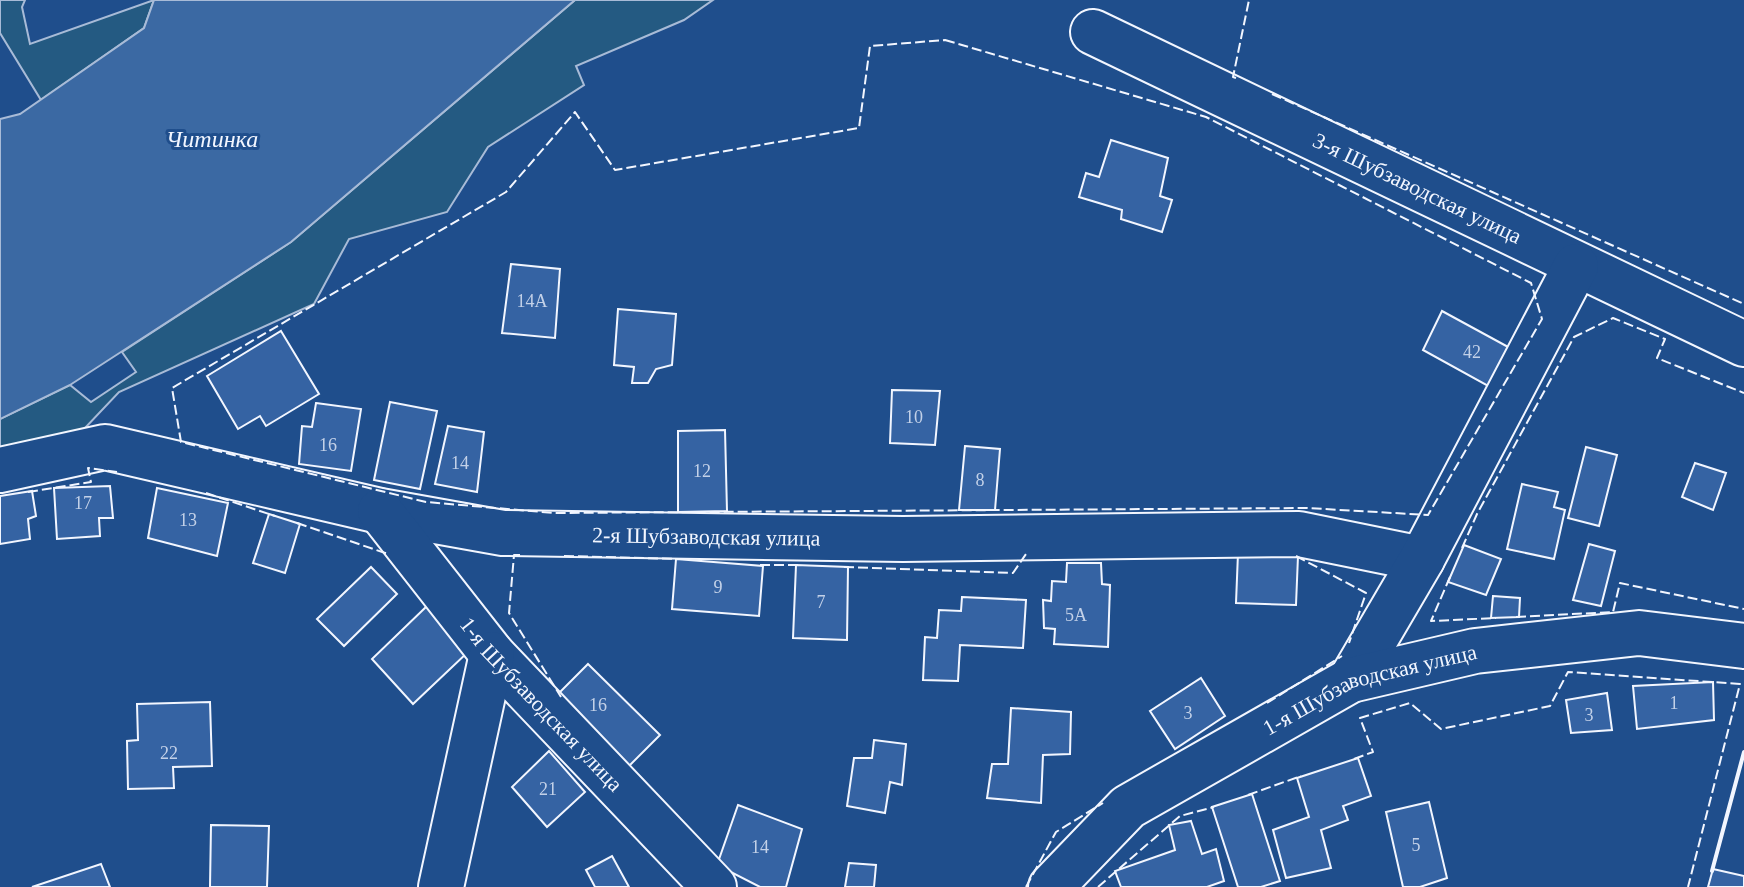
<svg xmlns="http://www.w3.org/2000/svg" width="1744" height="887" font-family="Georgia,serif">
<rect width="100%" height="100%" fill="#1f4e8c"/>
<g fill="#245a82" stroke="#a8bbd7" stroke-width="2">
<polygon points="0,0 25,0 22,7 30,44 154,0 144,28 41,100 0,33"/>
<polygon points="575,0 713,0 684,20 576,66 584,85 488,147 447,212 349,239 314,304 119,392 67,447 0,454 0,419 70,385 91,402 136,372 122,352 291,242"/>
</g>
<polygon fill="#3b69a3" stroke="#a8bbd7" stroke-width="2" points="154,0 575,0 291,242 70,385 0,419 0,119 20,114 144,28"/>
<g fill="#3563a3" stroke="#f2f6ff" stroke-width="2">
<polygon points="1111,140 1168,158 1160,196 1172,200 1162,232 1121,219 1122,210 1079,197 1086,173 1099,177"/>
<polygon points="511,264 560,269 555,338 502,333"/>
<polygon points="618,309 676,314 672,365 656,369 648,383 632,383 634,367 614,365"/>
<polygon points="1442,311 1521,354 1499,392 1423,350"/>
<polygon points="281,331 319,394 266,426 260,416 238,429 207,376"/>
<polygon points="892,390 940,391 935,445 890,443"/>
<polygon points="390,402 437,411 420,489 374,480"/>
<polygon points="316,403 361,409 351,471 299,464 302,426 312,427"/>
<polygon points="448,426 484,432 477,492 435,484"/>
<polygon points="725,430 727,511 678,512 678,431"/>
<polygon points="965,446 1000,449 995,510 959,510"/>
<polygon points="1586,447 1617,455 1599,526 1568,518"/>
<polygon points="1695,463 1726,473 1713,510 1682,497"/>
<polygon points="1522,484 1558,492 1554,507 1565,510 1554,559 1507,549"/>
<polygon points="110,486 113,518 99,518 100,536 57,539 54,488"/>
<polygon points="157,488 228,503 217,556 148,538"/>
<polygon points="32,491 36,516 28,519 30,539 0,544 0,496"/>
<polygon points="269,514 300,524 285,573 253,563"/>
<polygon points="1589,544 1615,551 1601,606 1573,600"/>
<polygon points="1464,545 1501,559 1486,595 1448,582"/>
<polygon points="1238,553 1298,556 1296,605 1236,603"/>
<polygon points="676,559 763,566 759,616 672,609"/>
<polygon points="1067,563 1101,563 1102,584 1110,585 1108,647 1054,644 1055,629 1044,628 1043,600 1051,601 1052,581 1066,582"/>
<polygon points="796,565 848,567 847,640 793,638"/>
<polygon points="371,567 397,594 344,646 317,619"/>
<polygon points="1493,596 1520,598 1519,617 1491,618"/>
<polygon points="962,597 1026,600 1023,648 960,645 958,681 923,680 925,637 937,638 939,610 961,611"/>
<polygon points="427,606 468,652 413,704 372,659"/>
<polygon points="588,664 660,735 625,770 559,693"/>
<polygon points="1201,678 1225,716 1175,749 1150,711"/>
<polygon points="1713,682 1714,720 1637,729 1633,686"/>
<polygon points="1607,693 1612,730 1571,733 1566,700"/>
<polygon points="210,702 212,766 173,767 174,788 128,789 127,741 138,740 137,704"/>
<polygon points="1011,708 1071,712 1070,754 1043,755 1041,803 987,798 992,764 1008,764"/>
<polygon points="874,740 906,744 902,785 890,782 885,813 847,806 854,758 872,758"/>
<polygon points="549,751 585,792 547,827 512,787"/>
<polygon points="1358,758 1371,796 1343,806 1348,820 1321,830 1331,868 1286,878 1273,830 1309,817 1297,778"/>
<polygon points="1252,794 1280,881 1261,887 1238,887 1212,807"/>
<polygon points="1429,802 1447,878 1420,887 1403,887 1386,812"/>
<polygon points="738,805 802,829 786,887 760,887 717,865"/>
<polygon points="1191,821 1202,854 1216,849 1224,881 1207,887 1121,887 1115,871 1175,850 1169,825"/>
<polygon points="211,825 269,826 267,887 210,887"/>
<polygon points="612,856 629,887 595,887 586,870"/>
<polygon points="849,863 876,865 874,887 845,887"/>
<polygon points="101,864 110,887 32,887"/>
<polygon points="1713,869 1744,876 1744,887 1708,887"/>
</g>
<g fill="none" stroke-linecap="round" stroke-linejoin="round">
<g stroke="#f2f6ff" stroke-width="48">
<g id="minor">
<path id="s1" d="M1093,32L1744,344"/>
<path id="s2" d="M0,470L105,447L380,511L503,533L903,539L1299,534L1422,559"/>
<path id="s3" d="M380,511L492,654L714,887"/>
<polyline points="1351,680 1422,559 1576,266"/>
<polyline points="441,887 492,654"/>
<path id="s4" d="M1051,887L1128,807L1351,680L1475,651L1639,633L1744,646"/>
</g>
</g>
<use href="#minor" stroke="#1f4e8c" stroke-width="44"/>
<g stroke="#f2f6ff" stroke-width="2" stroke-dasharray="10 4" stroke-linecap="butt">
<polygon points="945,40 1206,117 1531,283 1542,319 1428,515 1307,508 554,513 426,502 181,442 172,388 506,192 575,112 615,170 859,128 870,46"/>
<polyline points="1236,78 1233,77 1249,0"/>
<polyline points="1272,94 1744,304"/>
<polyline points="28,492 91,482 88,468 117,472"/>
<polyline points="206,493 275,516"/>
<polyline points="297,523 388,554"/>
<polyline points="1462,548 1477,514 1574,337 1613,318 1665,339 1657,358 1744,393"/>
<polyline points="520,555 514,555 509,613 561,697"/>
<polyline points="564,556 680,559"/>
<polyline points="1296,556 1366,593 1349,643"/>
<polyline points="760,565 800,565"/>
<polyline points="844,567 1013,573 1026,554"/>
<polyline points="1450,577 1431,621 1496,618"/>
<polyline points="1516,617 1613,612 1620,583 1744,609"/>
<polyline points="1267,703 1342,656"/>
<polyline points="1354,759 1373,752 1360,718 1410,703 1441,729 1550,706 1568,672 1740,684 1688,887"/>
<polyline points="1248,795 1301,776"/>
<polyline points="1026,887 1056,832 1103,803"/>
<polyline points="1098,887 1180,816 1214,807"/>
</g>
<polyline stroke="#f2f6ff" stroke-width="4" points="1712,871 1744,752"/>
</g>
<g text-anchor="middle" stroke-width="6" stroke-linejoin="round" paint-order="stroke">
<g font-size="18" fill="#c3d1e8">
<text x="532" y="307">14А</text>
<text x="1472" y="358">42</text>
<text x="914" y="423">10</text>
<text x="328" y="451">16</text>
<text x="460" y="469">14</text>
<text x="702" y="477">12</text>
<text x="980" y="486">8</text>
<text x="83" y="509">17</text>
<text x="188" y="526">13</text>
<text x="718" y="593">9</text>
<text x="821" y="608">7</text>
<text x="1076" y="621">5А</text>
<text x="1674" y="709">1</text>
<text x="598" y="711">16</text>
<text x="1188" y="719">3</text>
<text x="1589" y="721">3</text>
<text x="169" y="759">22</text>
<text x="548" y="795">21</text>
<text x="1416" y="851">5</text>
<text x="760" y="853">14</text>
</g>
<g font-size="22" fill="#f2f6ff" stroke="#1f4e8c">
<text dy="8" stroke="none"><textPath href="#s1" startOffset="360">3-я Шубзаводская улица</textPath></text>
<text dy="8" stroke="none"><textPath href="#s2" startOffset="718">2-я Шубзаводская улица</textPath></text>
<text dy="8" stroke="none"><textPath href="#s4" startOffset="382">1-я Шубзаводская улица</textPath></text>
<text dy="8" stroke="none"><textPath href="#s3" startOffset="252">1-я Шубзаводская улица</textPath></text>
</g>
<g font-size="24" font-style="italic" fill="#f2f6ff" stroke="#1f4e8c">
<text x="212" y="147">Читинка</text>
</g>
</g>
</svg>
